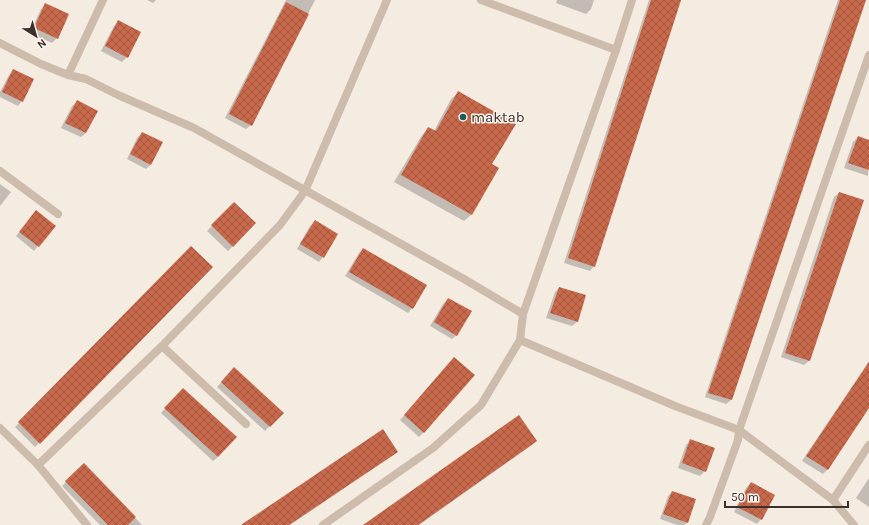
<svg xmlns="http://www.w3.org/2000/svg" width="869" height="525" font-family="Karla,sans-serif">
<defs>
<pattern id="building-cross-hatch" width="8" height="8" patternUnits="userSpaceOnUse"><rect width="8" height="8" fill="#c8694b"/><path d="M0 0l8 8M0 8l8-8" fill="none" stroke="#a4573f"/></pattern>
</defs>
<rect width="100%" height="100%" fill="#f4ebe1"/>
<g fill="#0003">
<polygon points="147,0 156,0 153,3"/>
<polygon points="286,0 315,0 251,125 246,129 225,118"/>
<polygon points="557,0 594,0 591,9 586,14 556,3"/>
<polygon points="649,0 681,0 594,266 590,271 564,263"/>
<polygon points="838,0 865,0 731,400 726,404 705,397"/>
<polygon points="45,4 67,14 57,38 52,43 30,33 41,9"/>
<polygon points="118,22 140,33 127,57 122,62 101,51 114,26"/>
<polygon points="13,70 22,101 18,106 0,97 0,92 9,75"/>
<polygon points="458,93 491,164 471,215 464,221 394,182 422,135 429,128 434,131 451,99"/>
<polygon points="77,102 86,133 81,137 61,128 72,106"/>
<polygon points="142,133 151,164 146,169 127,159 137,138"/>
<polygon points="858,137 869,141 868,176 844,168 853,142"/>
<polygon points="0,184 11,192 0,206"/>
<polygon points="839,193 809,361 804,365 781,357 834,197"/>
<polygon points="234,203 255,223 228,251 207,231"/>
<polygon points="32,216 38,246 34,251 16,236"/>
<polygon points="315,221 323,257 319,262 297,249 310,226"/>
<polygon points="191,247 212,267 35,447 15,427"/>
<polygon points="363,249 426,285 412,308 408,313 345,276 359,253"/>
<polygon points="559,288 585,296 577,322 572,326 546,318 555,292"/>
<polygon points="448,299 457,335 452,339 430,326 443,304"/>
<polygon points="869,361 869,407 827,470 823,474 802,461"/>
<polygon points="450,363 424,432 419,437 400,420"/>
<polygon points="234,368 282,413 265,431 217,387"/>
<polygon points="179,394 218,457 213,461 161,413"/>
<polygon points="691,440 705,471 700,476 678,468 686,445"/>
<polygon points="536,441 532,445 419,525 365,525"/>
<polygon points="392,456 290,525 242,525"/>
<polygon points="84,464 142,525 100,525 62,486"/>
<polygon points="869,478 869,507 856,498"/>
<polygon points="751,483 761,519 757,524 734,512 746,488"/>
<polygon points="672,492 687,523 684,525 677,525 660,519 668,496"/>
</g>
<g fill="url(#building-cross-hatch)">
<polygon points="651,0 681,0 595,267 568,258"/>
<polygon points="840,0 866,0 732,400 708,393"/>
<polygon points="286,2 309,14 252,126 229,114"/>
<polygon points="45,3 69,14 58,39 34,28"/>
<polygon points="118,20 141,32 128,58 105,46"/>
<polygon points="13,69 34,79 23,102 2,92"/>
<polygon points="458,91 516,124 492,164 499,168 472,215 401,175 428,127 436,131"/>
<polygon points="77,100 98,111 86,133 65,123"/>
<polygon points="142,132 163,142 151,165 130,154"/>
<polygon points="858,136 869,140 869,170 848,163"/>
<polygon points="839,192 864,200 810,361 785,353"/>
<polygon points="234,202 256,223 233,247 211,225"/>
<polygon points="36,210 56,226 39,247 19,232"/>
<polygon points="315,220 338,234 324,258 300,244"/>
<polygon points="191,246 213,267 40,444 18,422"/>
<polygon points="363,248 427,285 413,309 349,272"/>
<polygon points="559,287 586,295 578,322 550,313"/>
<polygon points="448,298 472,311 457,336 434,322"/>
<polygon points="454,357 475,375 424,433 404,415"/>
<polygon points="869,362 869,408 828,470 806,456"/>
<polygon points="234,367 284,413 270,427 221,382"/>
<polygon points="183,388 237,437 218,457 164,408"/>
<polygon points="519,415 537,441 418,525 363,525"/>
<polygon points="383,429 398,452 356,480 289,525 241,525"/>
<polygon points="690,439 715,448 706,472 682,463"/>
<polygon points="84,463 136,517 128,525 108,525 65,481"/>
<polygon points="751,482 775,495 762,520 737,507"/>
<polygon points="672,491 696,499 688,523 663,514"/>
</g>
<g fill="none" stroke-linecap="round" stroke-linejoin="round">
<g stroke="#cdbbac" stroke-width="8">
<polyline points="481,0 616,50"/>
<polyline points="0,43 41,64 68,75 86,79 118,95 194,128 464,279 523,314"/>
<polyline points="68,75 103,0"/>
<polyline points="0,171 58,214"/>
<polyline points="520,340 675,406 739,430 833,500 854,525"/>
<polyline points="162,346 246,424"/>
<polyline points="0,428 38,465 87,525"/>
<polyline points="38,465 162,346 280,225 305,191 387,0"/>
<polyline points="833,500 869,445"/>
<polyline points="323,525 433,448 481,405 520,340 523,314 615,53 632,0"/>
<polyline points="706,525 710,517 738,440 739,430 869,55"/>
</g>
</g>
<circle fill="#1f5a5e" stroke="#fbf5ee" stroke-width="1.5" cx="463" cy="117" r="4"/>
<g text-anchor="middle" stroke-width="3" stroke-linejoin="round" paint-order="stroke">
<g font-size="15" fill="#3b302b" stroke="#fbf5ee" text-anchor="start">
<text x="471" y="122">maktab</text>
</g>
</g>
<g transform="translate(36 36) rotate(143)" stroke="#fbf5ee" stroke-width="3" paint-order="stroke">
<path d="M0-3L7 15L0 10L-7 15Z" fill="#3b302b"/>
<text y="-6" font-size="11" font-weight="bold" text-anchor="middle" fill="#3b302b">N</text>
</g>
<path d="M725 501v6h123v-6" fill="none" stroke="#3b302b" stroke-width="2"/>
<text x="731" y="501" font-size="12" fill="#3b302b" stroke="#fbf5ee" stroke-width="3" paint-order="stroke">50 m</text>
</svg>
